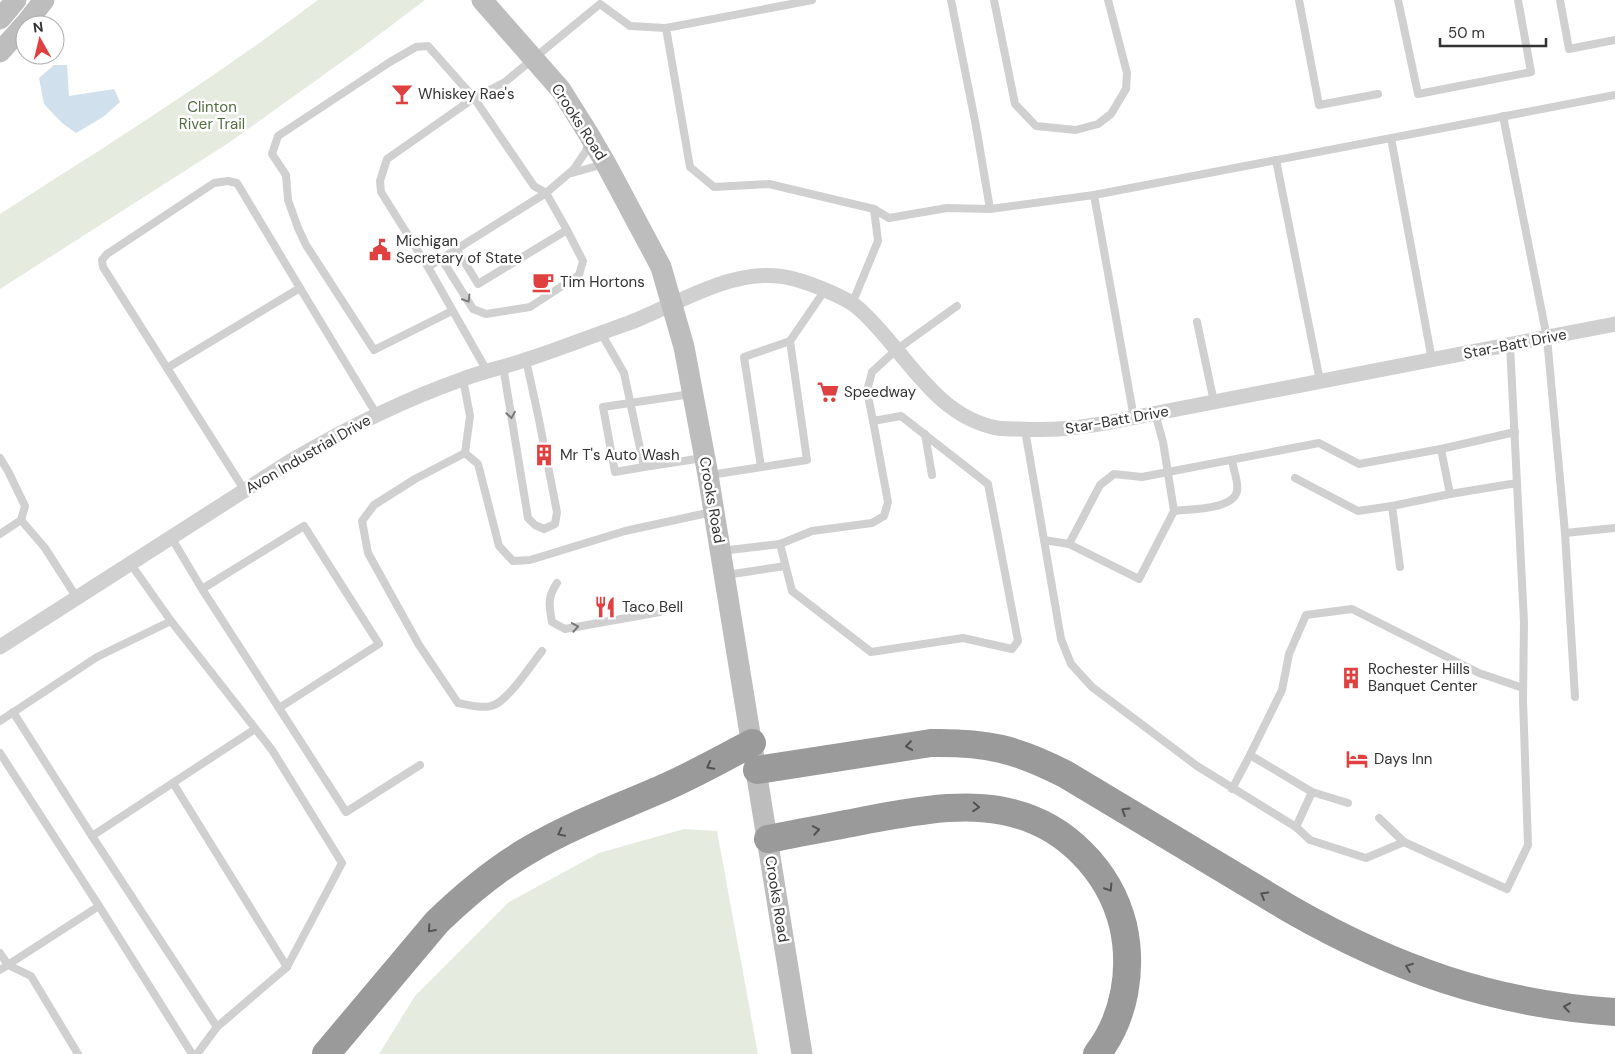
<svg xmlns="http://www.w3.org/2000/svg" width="1615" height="1054" font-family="'DM Sans',sans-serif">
<rect width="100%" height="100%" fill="#fff"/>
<g fill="#e5ebdf">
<path d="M318,0H425L364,46L230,142L0,289V214C108,145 216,77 318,0Z"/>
<polygon points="684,829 717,831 758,1054 379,1054 415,996 509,902 599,853"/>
</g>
<polygon fill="#d0e0ed" points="54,65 67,65 69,96 114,89 120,102 103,117 76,133 62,123 44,104 39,78"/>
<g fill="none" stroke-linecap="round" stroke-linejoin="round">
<g stroke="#d0d0d0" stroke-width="8">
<polyline points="812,0 666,28 690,167 714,187 769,184 874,209 878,241 852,304"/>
<polyline points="951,0 976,126 990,209 1094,195 1615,95"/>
<polyline points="994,0 1015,104 1036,126 1076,130 1098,124 1111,114 1126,89 1127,73 1108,0"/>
<polyline points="1299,0 1319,105 1378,94"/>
<polyline points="1398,0 1418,94 1531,72 1518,0"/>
<polyline points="1560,0 1569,49 1615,40"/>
<polyline points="1503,116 1547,338 1565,533 1615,528"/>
<polyline points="1391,138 1432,360"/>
<polyline points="588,142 586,151 574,169 546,193 428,267 381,192 380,181 387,159 474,98 505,82 600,4 630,26 666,28"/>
<polyline points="1276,160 1320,381"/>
<polyline points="572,173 604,164"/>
<polyline points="1094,195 1134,418"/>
<polyline points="874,209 889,218 947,208 990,209"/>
<polyline points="441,258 473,309 486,314 530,307 579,275 583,261 567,230"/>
<polyline points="428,267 487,371"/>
<polyline points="452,311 374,350 306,245 298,228 288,200 286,175 272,154 278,136 390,62 416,47 428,46 474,98 534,186 546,193 567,230 478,284 456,248"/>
<polyline points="1197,322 1214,402"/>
<polyline points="601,333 624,373 644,467 703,458"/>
<polyline points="503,366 528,518 535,525 544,529 555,524 557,512 538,415 526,360"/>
<polyline points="167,368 103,267 102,260 107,254 214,183 228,181 237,183 300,288"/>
<path d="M463,379L470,416L465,453L415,479L374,505L362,521L368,553L419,645L458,703C469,705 486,710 496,704C511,696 531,665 542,651"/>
<polyline points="1025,430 1044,540 1069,544 1139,579 1174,511 1163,442 1155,413"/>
<polyline points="925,434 932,475"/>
<polyline points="1441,449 1450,494 1517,483"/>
<polyline points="465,453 478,464 499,546 513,561 530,560 625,531 712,512"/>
<polyline points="0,458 8,471 25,506 21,520"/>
<polyline points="644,467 615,472 603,407 691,394"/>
<polyline points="761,467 744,357 790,341"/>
<polyline points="710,475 807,460 790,341 825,290"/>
<polyline points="1295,478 1358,511 1392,506"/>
<polyline points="245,491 167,368 300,288 377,415"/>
<path d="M1174,511C1190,509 1233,510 1237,491C1239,483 1233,469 1232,460"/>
<polyline points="1565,533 1575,697"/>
<polyline points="0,534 21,520 45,548 77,598"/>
<polyline points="171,537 202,589 279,708 379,644 304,526 202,589"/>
<polyline points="1044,540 1061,639 1071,664 1092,687 1197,766 1296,827 1310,840 1366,858 1404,842 1507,889 1528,845 1523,700 1524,622 1510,345"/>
<polyline points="780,544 812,531 872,523 884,516 888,502 873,421"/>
<polyline points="1069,544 1100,485 1114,474 1142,477 1319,443 1359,464 1441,449 1515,432"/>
<polyline points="721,551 780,544 792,591 871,652 963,638 1012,649 1018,641 988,484 901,416 873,421 867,391 872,372 896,350 957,306"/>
<polyline points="130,563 171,621"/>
<polyline points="1400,567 1392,506 1450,494"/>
<polyline points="726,575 785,566"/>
<path d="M557,583C547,598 549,605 552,622L565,629L660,612"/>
<polyline points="279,708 346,812 420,765"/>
<polyline points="13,712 92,836 255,729"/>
<polyline points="0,721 97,657 171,621 272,750 342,863 287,967 217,1027 197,1054"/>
<polyline points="0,753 99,906"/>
<polyline points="1250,755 1312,792 1348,803"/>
<polyline points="173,783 287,967"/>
<polyline points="1232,789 1250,755 1282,690 1289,654 1306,615 1352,609 1479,673 1523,688"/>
<polyline points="1379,818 1404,842"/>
<polyline points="1296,827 1312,792"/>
<polyline points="92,836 217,1027"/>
<polyline points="0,953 8,965 31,976 78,1054"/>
<polyline points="0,970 99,906 192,1054"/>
</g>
<path stroke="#d0d0d0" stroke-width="15" d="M0,647L289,462C345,429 403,400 463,379C484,371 505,367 525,360C560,349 594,335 629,323C679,304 738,263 794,279C810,283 845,297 857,307C903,346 932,416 997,428C1004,429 1013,429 1020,429C1053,431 1079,428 1111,422L1615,324"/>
<g stroke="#bdbdbd" stroke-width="21">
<polyline points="482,0 561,90 588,133 606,164 661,267 684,347 708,475 802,1054"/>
<polyline points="0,19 16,0"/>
<polyline points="0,52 27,22 44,0"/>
</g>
<g stroke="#9a9a9a" stroke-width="28">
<path d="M757,770L931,743C986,742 1016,749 1065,774L1290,909C1395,969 1494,1004 1615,1012"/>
<path d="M768,839C802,832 837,826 872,819C947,805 1023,793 1082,853C1102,873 1116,897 1123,925C1133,969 1125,1018 1097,1054"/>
<path d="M326,1054L437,922C465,895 496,869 529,850C573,824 621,807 668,786C697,773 724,758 752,743"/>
</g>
</g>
<defs><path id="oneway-chevron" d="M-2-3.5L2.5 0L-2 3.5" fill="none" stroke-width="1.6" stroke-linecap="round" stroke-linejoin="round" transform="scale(1.25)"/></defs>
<g stroke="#7a7a7a">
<use href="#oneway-chevron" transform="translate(467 299) rotate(58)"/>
<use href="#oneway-chevron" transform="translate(511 415) rotate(81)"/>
<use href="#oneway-chevron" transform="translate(575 627) rotate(-10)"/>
</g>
<g stroke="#525252">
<use href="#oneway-chevron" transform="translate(909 746) rotate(172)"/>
<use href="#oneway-chevron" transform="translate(710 766) rotate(152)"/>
<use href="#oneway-chevron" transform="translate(976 807) rotate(4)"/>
<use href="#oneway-chevron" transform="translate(1125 811) rotate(-148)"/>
<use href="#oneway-chevron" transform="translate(816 830) rotate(-10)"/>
<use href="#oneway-chevron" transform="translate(561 833) rotate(154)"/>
<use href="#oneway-chevron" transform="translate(1109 888) rotate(58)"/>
<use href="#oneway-chevron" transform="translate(1264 895) rotate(-150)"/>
<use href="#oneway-chevron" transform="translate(431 929) rotate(131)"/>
<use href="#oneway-chevron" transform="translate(1409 967) rotate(-159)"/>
<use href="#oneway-chevron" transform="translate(1567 1007) rotate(-172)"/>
</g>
<defs>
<g id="bar-bare" transform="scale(1.725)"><path d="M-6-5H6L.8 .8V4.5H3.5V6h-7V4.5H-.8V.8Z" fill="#df4040" stroke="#fff" stroke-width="2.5" paint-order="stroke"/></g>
<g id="civic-bare" transform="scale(1.725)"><path d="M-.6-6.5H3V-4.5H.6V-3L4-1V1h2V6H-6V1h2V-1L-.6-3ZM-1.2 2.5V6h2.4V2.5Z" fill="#df4040" stroke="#fff" stroke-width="2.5" paint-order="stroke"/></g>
<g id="cafe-bare" transform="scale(1.725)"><path d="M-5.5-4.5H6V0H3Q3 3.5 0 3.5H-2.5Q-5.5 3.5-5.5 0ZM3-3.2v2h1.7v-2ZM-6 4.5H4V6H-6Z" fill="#df4040" stroke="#fff" stroke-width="2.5" paint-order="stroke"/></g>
<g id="supermarket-bare" transform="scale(1.725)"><path d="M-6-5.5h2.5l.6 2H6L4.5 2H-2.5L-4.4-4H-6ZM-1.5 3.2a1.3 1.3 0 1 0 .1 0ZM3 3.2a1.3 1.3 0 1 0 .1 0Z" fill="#df4040" stroke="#fff" stroke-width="2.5" paint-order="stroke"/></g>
<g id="building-bare" transform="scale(1.725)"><path d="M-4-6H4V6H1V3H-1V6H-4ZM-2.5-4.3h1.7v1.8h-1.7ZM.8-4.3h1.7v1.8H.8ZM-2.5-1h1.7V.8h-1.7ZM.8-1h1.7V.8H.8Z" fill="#df4040" stroke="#fff" stroke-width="2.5" paint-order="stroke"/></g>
<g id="restaurant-bare" transform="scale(1.725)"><path d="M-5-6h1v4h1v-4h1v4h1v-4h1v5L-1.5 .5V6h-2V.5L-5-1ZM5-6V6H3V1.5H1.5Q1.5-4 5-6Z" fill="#df4040" stroke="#fff" stroke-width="2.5" paint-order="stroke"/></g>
<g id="hotel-bare" transform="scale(1.725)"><path d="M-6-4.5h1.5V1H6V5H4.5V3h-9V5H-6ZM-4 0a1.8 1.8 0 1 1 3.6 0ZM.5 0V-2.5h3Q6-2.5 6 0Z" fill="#df4040" stroke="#fff" stroke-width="2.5" paint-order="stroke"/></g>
</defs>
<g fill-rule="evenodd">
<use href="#bar-bare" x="402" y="94"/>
<use href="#civic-bare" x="380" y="250"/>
<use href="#cafe-bare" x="543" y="282"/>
<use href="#supermarket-bare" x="828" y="392"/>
<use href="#building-bare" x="544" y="455"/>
<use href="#restaurant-bare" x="605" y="607"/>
<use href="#building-bare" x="1351" y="678"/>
<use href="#hotel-bare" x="1357" y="759"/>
</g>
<g text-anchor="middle" stroke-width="5" stroke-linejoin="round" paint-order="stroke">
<g font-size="15" fill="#333" stroke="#fff" text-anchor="start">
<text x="418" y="99">Whiskey Rae's</text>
<text x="396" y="246">Michigan<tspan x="396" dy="17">Secretary of State</tspan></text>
<text x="560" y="287">Tim Hortons</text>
<text x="844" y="397">Speedway</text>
<text x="560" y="460">Mr T's Auto Wash</text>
<text x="622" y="612">Taco Bell</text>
<text x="1368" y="674">Rochester Hills<tspan x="1368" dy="17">Banquet Center</tspan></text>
<text x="1374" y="764">Days Inn</text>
</g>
<g font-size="15" fill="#536e41" stroke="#fff">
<text x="212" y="112">Clinton<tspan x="212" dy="17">River Trail</tspan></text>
</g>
<g font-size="15" fill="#333" stroke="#fff">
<text transform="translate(579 122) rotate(57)" y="5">Crooks Road</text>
<text transform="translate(1515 344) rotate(-11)" y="5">Star-Batt Drive</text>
<text transform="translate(1117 420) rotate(-10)" y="5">Star-Batt Drive</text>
<text transform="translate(308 454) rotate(-30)" y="5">Avon Industrial Drive</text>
<text transform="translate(712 500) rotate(80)" y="5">Crooks Road</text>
<text transform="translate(777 899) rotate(81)" y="5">Crooks Road</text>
</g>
</g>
<g transform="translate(40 40) rotate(352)"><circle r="24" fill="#ffffff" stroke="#adadad"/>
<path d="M0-4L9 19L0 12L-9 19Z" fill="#df4040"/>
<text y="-8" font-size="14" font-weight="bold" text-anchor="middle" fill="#333333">N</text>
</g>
<path d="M1440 38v8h106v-8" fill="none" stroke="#333333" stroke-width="2.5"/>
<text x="1448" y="38" font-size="15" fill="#333333" stroke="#ffffff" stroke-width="4" paint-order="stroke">50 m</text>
</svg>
